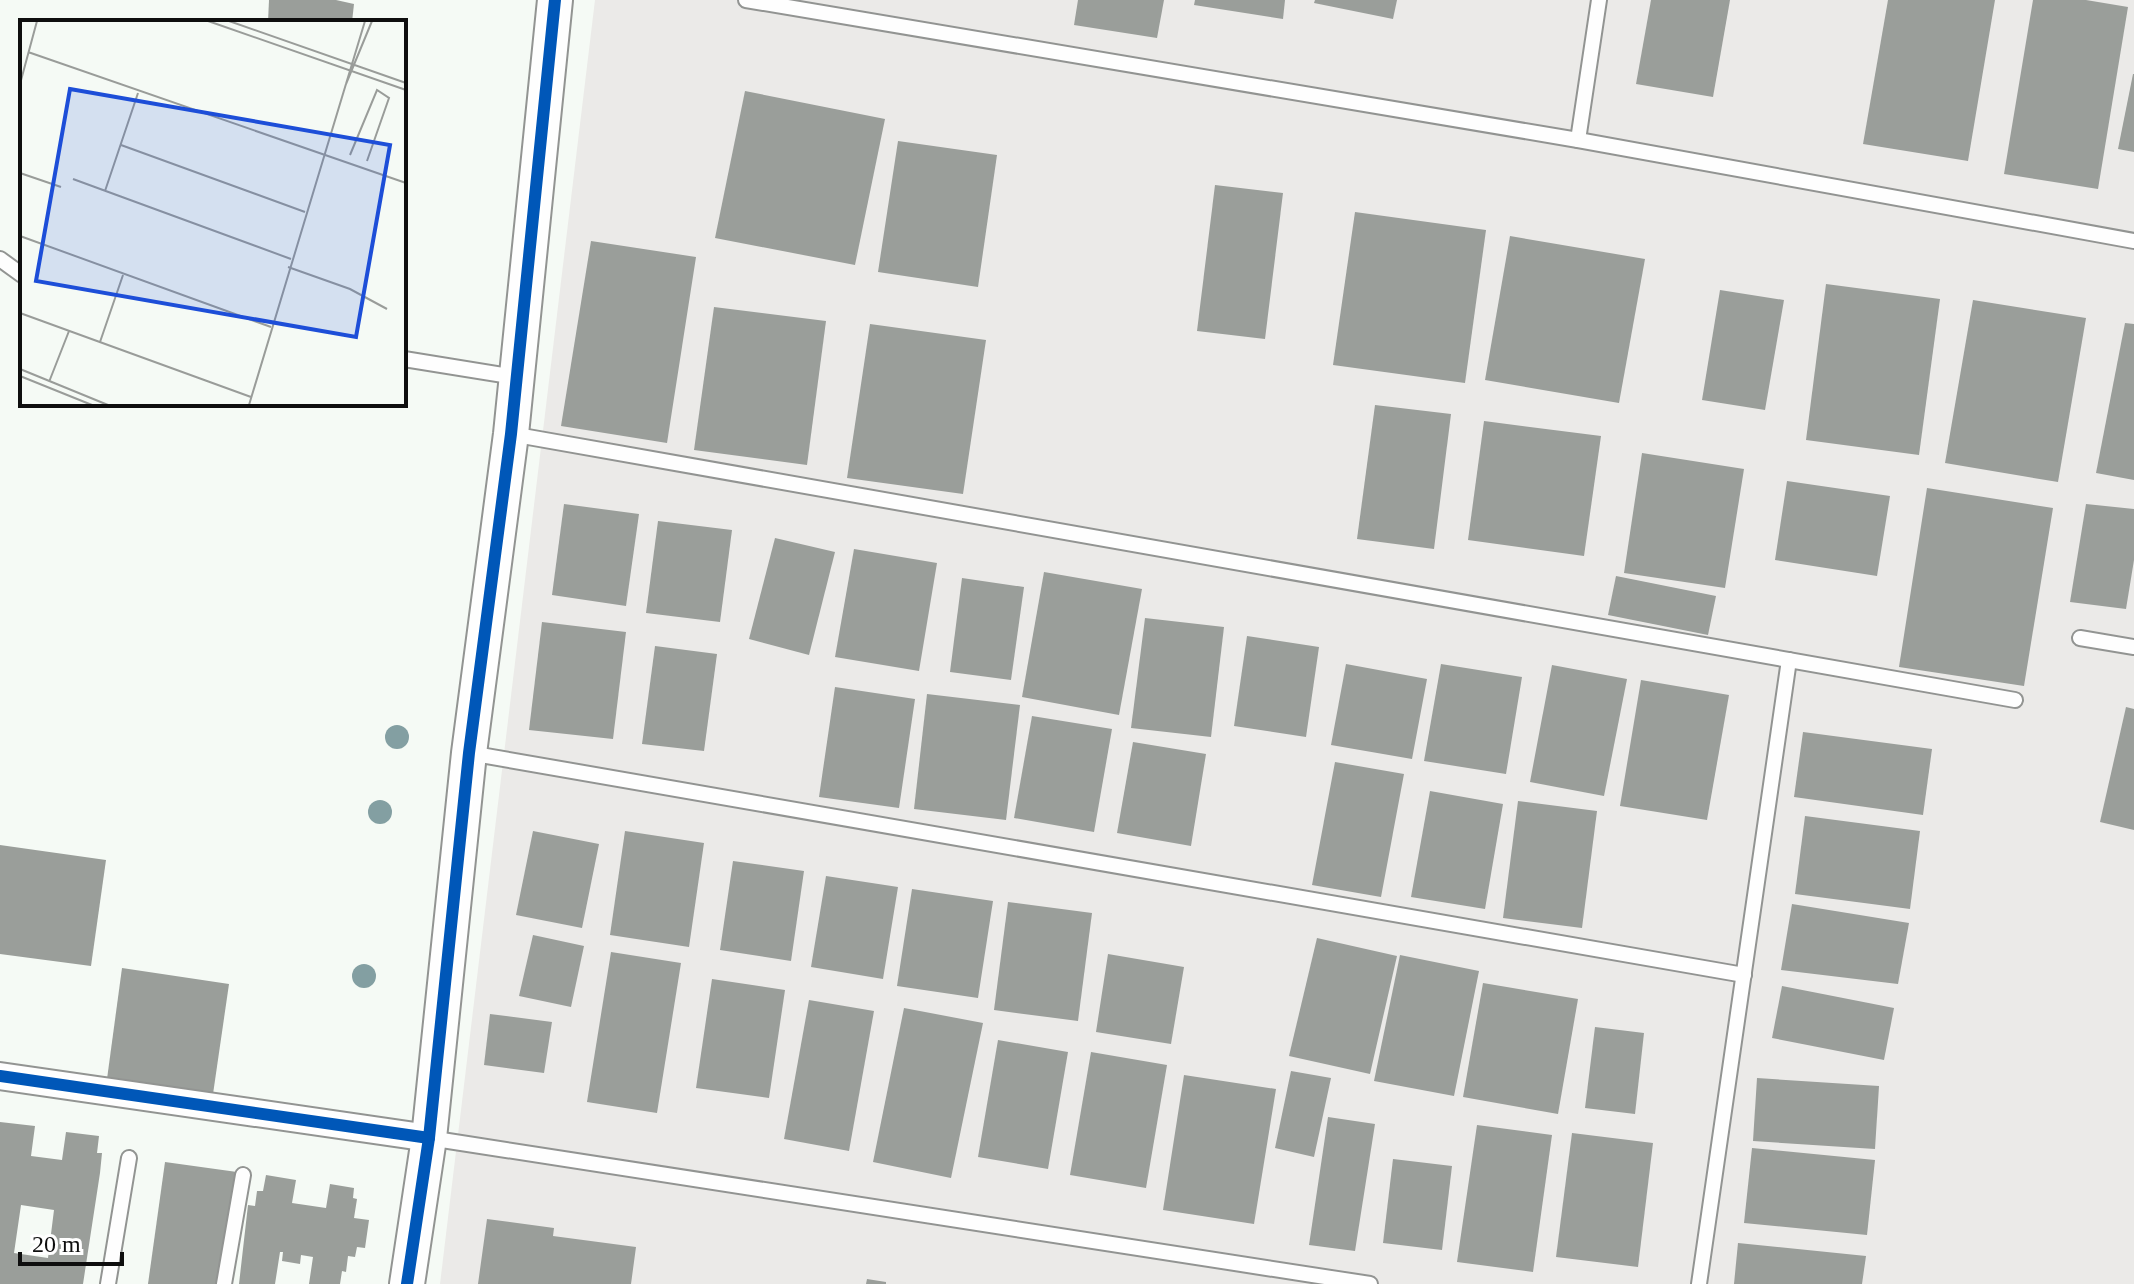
<svg xmlns="http://www.w3.org/2000/svg" width="2134" height="1284" font-family="'Times New Roman',serif">
<rect width="100%" height="100%" fill="#f5faf5"/>
<polygon fill="#ebeae8" points="595,0 2134,0 2134,1284 440,1284"/>
<g fill="#9a9e9a" fill-rule="evenodd">
<polygon points="269,0 336,0 354,4 352,22 268,22"/>
<polygon points="1078,0 1164,0 1157,38 1074,25"/>
<polygon points="1195,0 1285,0 1283,19 1194,5"/>
<polygon points="1315,0 1397,0 1393,19 1314,3"/>
<polygon points="1651,0 1730,0 1713,97 1636,84"/>
<polygon points="1888,0 1995,0 1968,161 1863,144"/>
<polygon points="2033,0 2086,0 2128,7 2098,189 2004,174"/>
<polygon points="2133,74 2134,74 2134,152 2118,149"/>
<polygon points="745,91 885,119 855,265 715,238"/>
<polygon points="898,141 997,155 978,287 878,272"/>
<polygon points="1215,185 1283,193 1265,339 1197,331"/>
<polygon points="1355,212 1486,230 1465,383 1333,365"/>
<polygon points="1510,236 1645,259 1619,403 1485,380"/>
<polygon points="591,241 696,257 667,443 561,426"/>
<polygon points="1826,284 1940,299 1919,455 1806,440"/>
<polygon points="1720,290 1784,300 1765,410 1702,400"/>
<polygon points="1973,300 2086,318 2058,482 1945,463"/>
<polygon points="714,307 826,321 807,465 694,450"/>
<polygon points="2125,323 2134,324 2134,480 2096,473"/>
<polygon points="870,324 986,340 963,494 847,478"/>
<polygon points="1375,405 1451,414 1434,549 1357,539"/>
<polygon points="1484,421 1601,436 1584,556 1468,540"/>
<polygon points="1642,453 1744,469 1725,588 1624,573"/>
<polygon points="1787,481 1890,496 1877,576 1775,560"/>
<polygon points="1927,488 2053,508 2024,686 1899,667"/>
<polygon points="564,504 639,514 626,606 552,595"/>
<polygon points="2086,504 2134,509 2134,560 2126,609 2070,602"/>
<polygon points="658,521 732,530 720,622 646,613"/>
<polygon points="775,538 835,552 809,655 749,639"/>
<polygon points="854,549 937,563 919,671 835,657"/>
<polygon points="1044,572 1142,589 1119,715 1022,697"/>
<polygon points="1616,576 1716,596 1708,635 1608,615"/>
<polygon points="962,578 1024,587 1011,680 950,672"/>
<polygon points="1145,618 1224,627 1211,737 1131,728"/>
<polygon points="542,622 626,632 613,739 529,730"/>
<polygon points="1247,636 1319,647 1306,737 1234,726"/>
<polygon points="655,646 717,654 704,751 642,744"/>
<polygon points="1346,664 1427,679 1412,759 1331,745"/>
<polygon points="1441,664 1522,677 1506,774 1424,761"/>
<polygon points="1552,665 1627,679 1604,796 1530,782"/>
<polygon points="1641,680 1729,695 1707,820 1620,806"/>
<polygon points="835,687 915,699 899,808 819,797"/>
<polygon points="927,694 1020,705 1006,820 914,809"/>
<polygon points="2126,707 2134,709 2134,830 2100,822"/>
<polygon points="1032,716 1112,729 1094,832 1014,818"/>
<polygon points="1803,732 1932,749 1923,815 1794,797"/>
<polygon points="1133,742 1206,754 1191,846 1117,833"/>
<polygon points="1335,762 1404,774 1381,897 1312,885"/>
<polygon points="1430,791 1503,804 1485,909 1411,897"/>
<polygon points="1518,801 1597,811 1582,928 1503,918"/>
<polygon points="1805,816 1920,831 1910,909 1795,894"/>
<polygon points="533,831 599,844 582,928 516,915"/>
<polygon points="625,831 704,843 689,947 610,935"/>
<polygon points="0,845 106,860 91,966 0,954"/>
<polygon points="733,861 804,871 791,961 720,950"/>
<polygon points="826,876 898,887 883,979 811,967"/>
<polygon points="912,889 993,901 978,998 897,986"/>
<polygon points="1008,902 1092,913 1078,1021 994,1010"/>
<polygon points="1792,904 1909,923 1898,984 1781,970"/>
<polygon points="533,935 584,946 571,1007 519,996"/>
<polygon points="1317,938 1397,956 1370,1074 1289,1056"/>
<polygon points="611,952 681,963 657,1113 587,1102"/>
<polygon points="1108,954 1184,967 1171,1044 1096,1032"/>
<polygon points="1400,955 1479,971 1454,1096 1374,1081"/>
<polygon points="122,968 229,984 213,1094 107,1079"/>
<polygon points="712,979 785,990 769,1098 696,1088"/>
<polygon points="1483,983 1578,999 1558,1114 1463,1097"/>
<polygon points="1782,986 1894,1008 1884,1060 1772,1038"/>
<polygon points="809,1000 874,1011 849,1151 784,1139"/>
<polygon points="904,1008 983,1023 951,1178 873,1162"/>
<polygon points="490,1014 552,1022 544,1073 484,1065"/>
<polygon points="1595,1027 1644,1033 1635,1114 1585,1108"/>
<polygon points="998,1040 1068,1052 1048,1169 978,1157"/>
<polygon points="1091,1052 1167,1065 1146,1188 1070,1175"/>
<polygon points="1291,1071 1331,1078 1314,1157 1275,1148"/>
<polygon points="1184,1075 1276,1089 1254,1224 1163,1210"/>
<polygon points="1757,1078 1879,1086 1875,1149 1753,1141"/>
<polygon points="1328,1117 1375,1124 1355,1251 1309,1245"/>
<path d="M0,1122L35,1126L31,1156L62,1160L66,1132L99,1136L97,1153H102L100,1173L83,1284H0ZM21,1205L54,1210L48,1258L14,1253Z"/>
<polygon points="1477,1125 1552,1135 1533,1272 1457,1262"/>
<polygon points="1572,1133 1653,1143 1638,1267 1556,1257"/>
<polygon points="1752,1148 1875,1160 1867,1235 1744,1223"/>
<polygon points="1393,1159 1452,1166 1442,1250 1383,1243"/>
<polygon points="165,1162 237,1172 221,1284 148,1284"/>
<polygon points="266,1175 296,1180 292,1203 326,1208 330,1184 354,1188 353,1198 357,1199 354,1218 369,1220 365,1248 357,1247 355,1257 348,1256 346,1272 342,1271 340,1284 309,1284 313,1257 301,1255 300,1264 282,1261 283,1252 280,1252 275,1284 239,1284 248,1205 255,1206 257,1191 263,1191"/>
<polygon points="487,1219 554,1228 553,1236 636,1247 631,1284 478,1284"/>
<polygon points="1738,1243 1866,1256 1862,1284 1734,1284"/>
<polygon points="867,1279 886,1282 886,1284 866,1284"/>
</g>
<g fill="none" stroke-linecap="round" stroke-linejoin="round">
<g stroke="#929492" stroke-width="18">
<g id="service">
<polyline points="746,0 1578,140 2134,241"/>
<polyline points="1578,140 1599,0"/>
<polyline points="0,259 22,275"/>
<polyline points="404,359 516,377"/>
<polyline points="511,434 2015,700"/>
<polyline points="2080,638 2134,647"/>
<polyline points="469,753 1744,975"/>
<polyline points="429,1138 1370,1284"/>
<polyline points="108,1284 129,1158"/>
<polyline points="224,1284 243,1175"/>
<polyline points="1699,1284 1789,660"/>
</g>
</g>
<g stroke="#929492" stroke-width="30">
<polyline id="minor" points="0,1076 429,1138"/>
</g>
<g stroke="#929492" stroke-width="38">
<polyline id="tertiary" points="407,1284 429,1138 469,753 511,434 555,0"/>
</g>
<use href="#service" stroke="#fefefe" stroke-width="14"/>
<use href="#minor" stroke="#fefefe" stroke-width="26"/>
<use href="#tertiary" stroke="#fefefe" stroke-width="34"/>
<g stroke="#fff" stroke-width="17">
<g id="cycleway">
<polyline points="0,1076 429,1138"/>
<polyline points="407,1284 429,1138 469,753 511,434 555,0"/>
</g>
</g>
<use href="#cycleway" stroke="#0057b8" stroke-width="12"/>
</g>
<g fill="#839fa2">
<circle cx="397" cy="737" r="12"/>
<circle cx="380" cy="812" r="12"/>
<circle cx="364" cy="976" r="12"/>
</g>
<g transform="translate(20 20)">
<rect width="386" height="386" fill="#f5faf5"/>
<path fill="none" stroke="#999c99" stroke-width="2" d="M188,1L386,70M209,1L386,63M8,32L386,163M0,64L17,1M326,64L352,1M101,125L285,192M330,135L357,70L369,78L347,141M0,153L41,167M53,159L271,239M85,171L118,73M0,216L251,307M268,247L330,269L367,289M0,293L231,377M80,322L103,255M0,349L88,385M0,356L72,385M29,362L49,311M229,385L345,1"/>
<path fill="#1d4ed8" fill-opacity="0.15" stroke="#1d4ed8" stroke-width="4" d="M50,69L370,125L336,317L16,261Z"/>
<rect width="386" height="386" fill="none" stroke="#0e0e0e" stroke-width="4"/>
</g>
<path d="M20 1252v12h102v-12" fill="none" stroke="#0e0e0e" stroke-width="4"/>
<text x="32" y="1252" font-size="24" fill="#0e0e0e" stroke="#ffffff" stroke-width="6" paint-order="stroke">20 m</text>
</svg>
